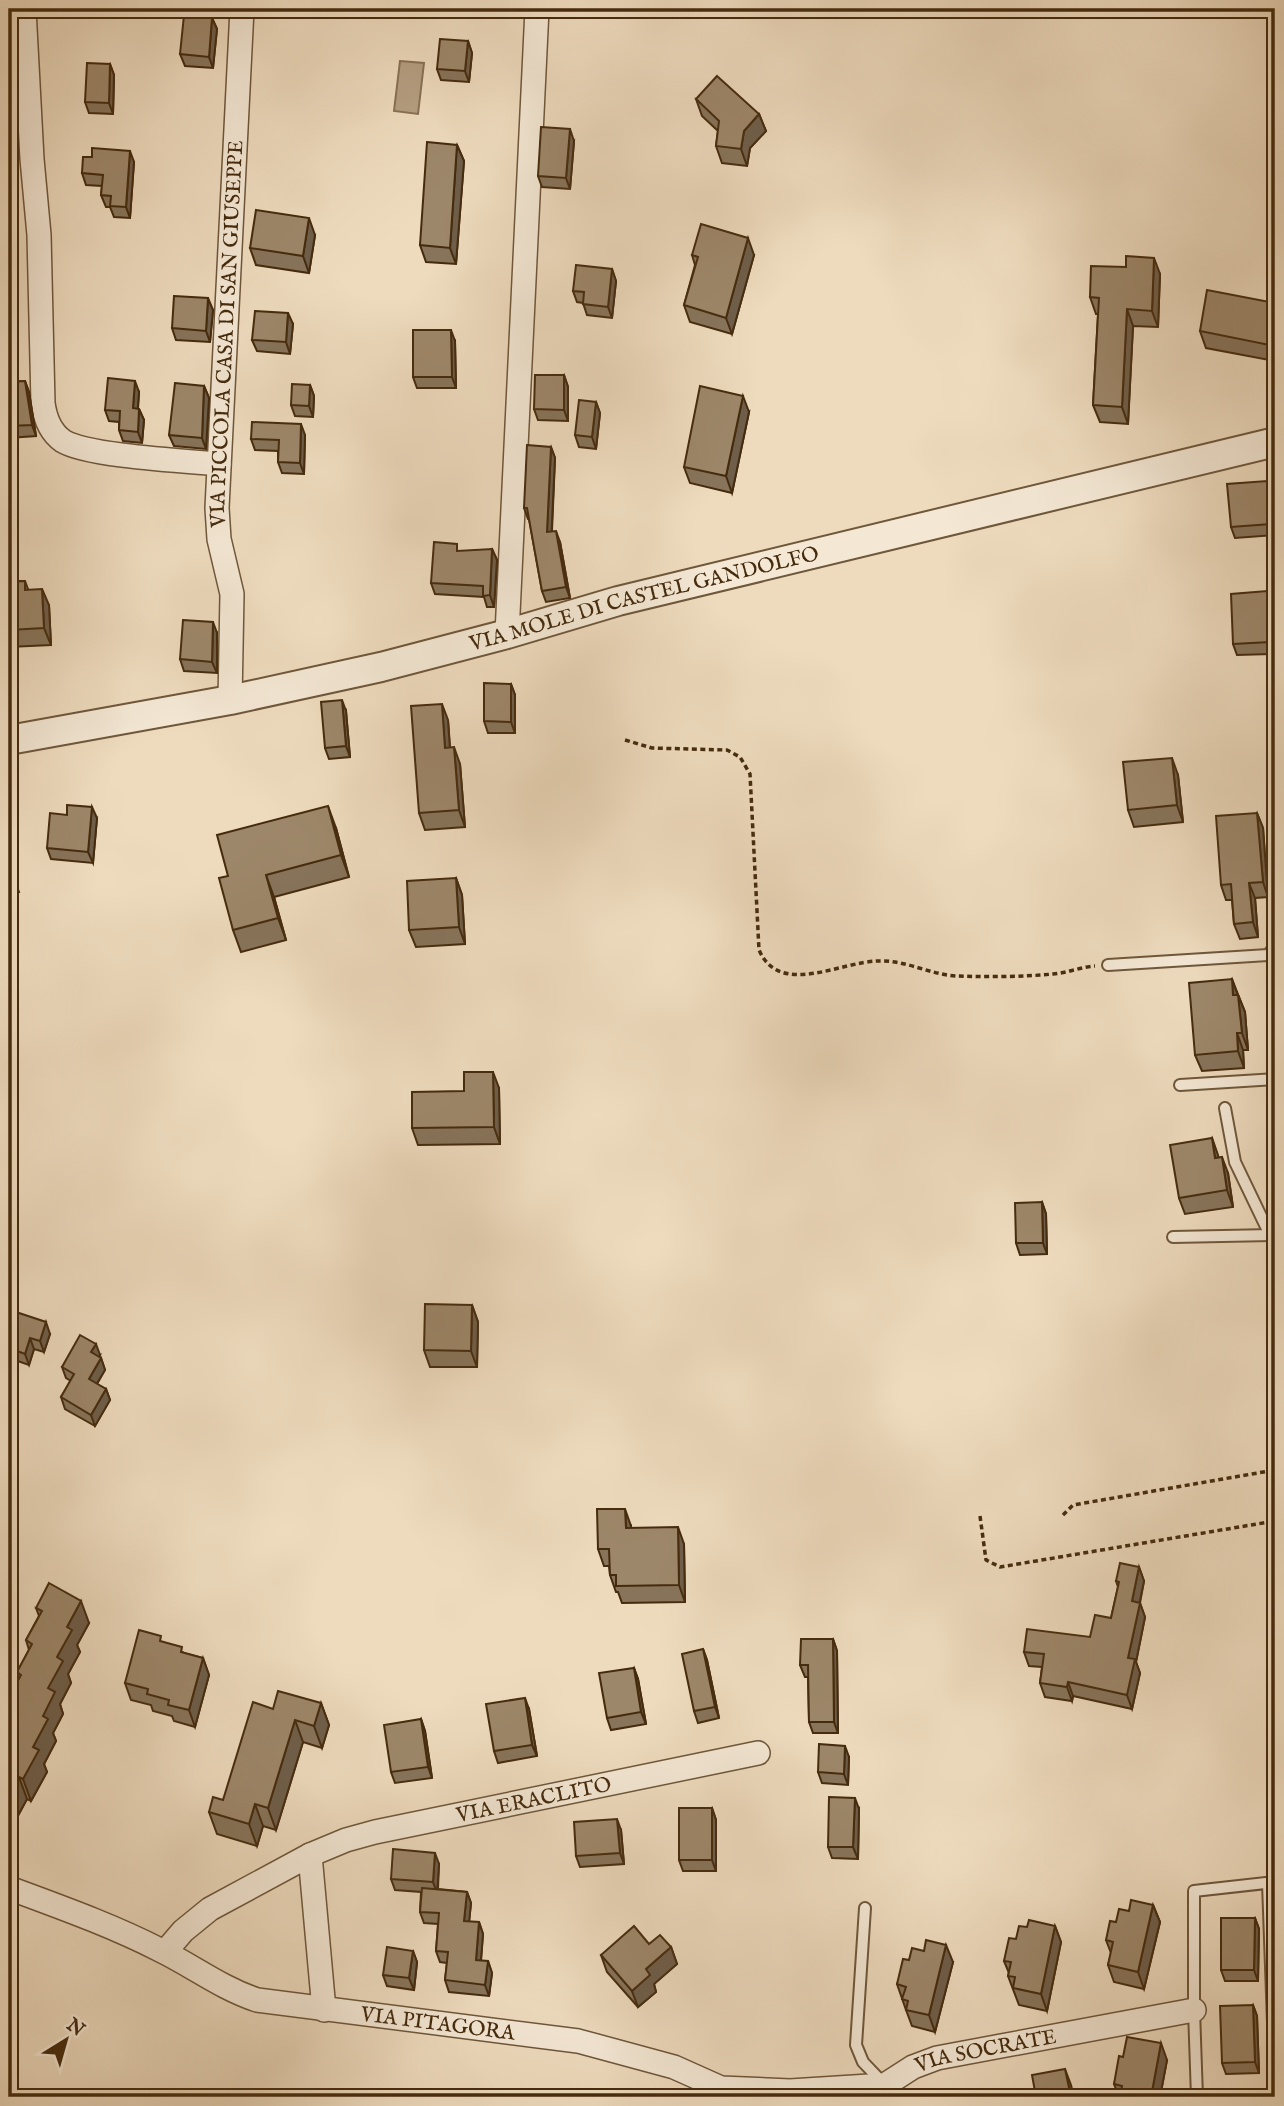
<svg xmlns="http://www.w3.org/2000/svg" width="1284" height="2106" font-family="'IM FELL English',serif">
<rect width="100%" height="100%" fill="#eedbbe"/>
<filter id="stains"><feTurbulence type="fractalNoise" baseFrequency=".00286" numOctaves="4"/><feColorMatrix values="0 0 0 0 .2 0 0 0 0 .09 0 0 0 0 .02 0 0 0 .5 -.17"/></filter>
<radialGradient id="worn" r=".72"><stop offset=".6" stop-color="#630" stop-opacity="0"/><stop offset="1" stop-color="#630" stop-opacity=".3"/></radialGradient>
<polygon fill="#b59f82" stroke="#887154" stroke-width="2" points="400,61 424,63 418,114 394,111"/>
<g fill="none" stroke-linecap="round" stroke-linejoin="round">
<g stroke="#6f573a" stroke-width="14">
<g id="service">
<polyline points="1108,965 1268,955 1275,946"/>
<polyline points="1180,1085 1275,1079"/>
<polyline points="1225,1108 1235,1162 1270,1235"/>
<polyline points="1173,1237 1275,1235"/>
<polyline points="1268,1883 1275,2078"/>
<polyline points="865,1908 856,2045 863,2062 883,2083"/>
<polyline points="1197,2097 1194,2010 1194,1891 1275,1882"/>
</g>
</g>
<g stroke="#6f573a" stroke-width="26">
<g id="minor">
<path d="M24,9L32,159L39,235L43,403C45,418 50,432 63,441C87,456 186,461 219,464"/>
<polyline points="507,634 537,9"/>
<path id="s1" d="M230,700L232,594L219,539L217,508L242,9"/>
<path id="s2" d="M310,1855L346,1840L375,1832L758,1753"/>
<path id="s3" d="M9,1888C60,1907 111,1925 160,1950C193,1966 221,1988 257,2000L578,2041L674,2067L721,2088L790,2091L885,2085"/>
<polyline points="165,1952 183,1931 210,1909 310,1855 324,2010"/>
<path id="s4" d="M885,2085L913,2067L937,2058L1194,2010"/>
</g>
</g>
<g stroke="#6f573a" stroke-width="32">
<g id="tertiary">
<path id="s5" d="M9,740L230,700L381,667L507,634L618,601L1275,442"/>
</g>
</g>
<g stroke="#452b0e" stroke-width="3.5" stroke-dasharray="5 3.5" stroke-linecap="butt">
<path d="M625,740L652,748L727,750L740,757L750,774L759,950C780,998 841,961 879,961C906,960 931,975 957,976C988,977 1022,977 1053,974C1067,973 1081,967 1095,966"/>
<polyline points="1063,1515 1073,1505 1275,1470"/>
<polyline points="980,1516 986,1560 1000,1567 1275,1521"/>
</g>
<use href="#service" stroke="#f4e8d5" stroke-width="10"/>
<use href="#minor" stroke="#f4e8d5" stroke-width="23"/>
<use href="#tertiary" stroke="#f4e8d5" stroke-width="28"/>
</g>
<g fill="#87745b" stroke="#452b0e" stroke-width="2">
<polygon points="212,18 217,29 213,68 185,66 180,54"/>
<polygon points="468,41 472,53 469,82 441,80 437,69"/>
<polygon points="110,64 114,75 113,114 89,113 85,102"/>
<polygon points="696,99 759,114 766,131 750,148 747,166 722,163 716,146 718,131 702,116"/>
<polygon points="574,141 570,189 542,187 538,176"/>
<polygon points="457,145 464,161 456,264 426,262 420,245"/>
<polygon points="134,162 130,218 114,217 110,207 106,207 101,195 102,186 86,185 82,173"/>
<polygon points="315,235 309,273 256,265 250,248"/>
<polygon points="692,255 754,255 732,334 690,322 684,305 695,265"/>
<polygon points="612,269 616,281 612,318 587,315 583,303 577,302 573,291"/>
<polygon points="1160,274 1158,327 1133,326 1128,424 1100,422 1093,405 1098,314 1096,314 1090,297"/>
<polygon points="1275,303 1275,361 1206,348 1200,331"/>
<polygon points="213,310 210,342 176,340 172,328"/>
<polygon points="293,324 290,354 257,351 252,340"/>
<polygon points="455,341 456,388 417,388 413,377"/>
<polygon points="564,375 568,387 568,421 538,420 534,409"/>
<polygon points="25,381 29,392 36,436 9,438 9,382"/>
<polygon points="310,385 314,396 313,417 295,416 291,405"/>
<polygon points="204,386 209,398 206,449 174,446 169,435"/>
<polygon points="139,392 138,409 139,409 144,420 142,443 123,441 119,430 119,422 109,421 105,410"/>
<polygon points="596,402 600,413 596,449 579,447 575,435"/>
<polygon points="749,412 732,493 690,483 684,467"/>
<polygon points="305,435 304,474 282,473 278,462 278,451 255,450 251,439"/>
<polygon points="551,447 555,458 552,531 560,542 570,598 546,602 542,591 529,519 528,519 524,508"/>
<polygon points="1271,492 1275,535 1235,538 1231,527"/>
<polygon points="492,549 497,560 494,607 487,607 484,597 435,594 431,583"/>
<polygon points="9,571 12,581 25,581 28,589 49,605 51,645 9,647"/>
<polygon points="1267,591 1271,603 1274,654 1237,655 1233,644"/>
<polygon points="217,633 217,673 184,671 180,659"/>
<polygon points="511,684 515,695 515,733 488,733 484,721"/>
<polygon points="346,711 350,757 329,759 325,748"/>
<polygon points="448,720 450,747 460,764 465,827 425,830 419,813"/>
<polygon points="1178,775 1183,822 1134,827 1128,810"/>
<polygon points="1257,813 1263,828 1268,897 1255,898 1258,937 1240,939 1234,924 1232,900 1226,900 1221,885"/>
<polygon points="97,818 93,863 51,859 47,848"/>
<polygon points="336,828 349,877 274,897 286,940 241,952 233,930 228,876"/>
<polygon points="9,865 19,892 9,895"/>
<polygon points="456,878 462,895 465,944 416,947 409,930"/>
<polygon points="1232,979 1245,1012 1248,1050 1243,1050 1244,1068 1202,1071 1195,1055"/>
<polygon points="499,1088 500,1144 418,1145 412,1128 464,1091"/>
<polygon points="1212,1138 1218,1157 1228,1173 1233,1207 1185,1214 1179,1198"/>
<polygon points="1042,1202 1046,1214 1047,1254 1020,1255 1016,1243"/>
<polygon points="472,1305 478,1322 477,1367 430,1367 424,1350"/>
<polygon points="9,1323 50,1334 44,1352 34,1349 29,1365 9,1358"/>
<polygon points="100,1355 99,1357 101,1358 105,1370 97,1384 106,1389 110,1400 95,1426 65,1409 61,1397 71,1381 66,1378 62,1367"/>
<polygon points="631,1526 631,1528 684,1544 685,1602 622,1603 618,1592 616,1592 610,1575 609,1566 604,1566 598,1549"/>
<polygon points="1139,1567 1144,1581 1140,1603 1145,1617 1136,1662 1140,1673 1132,1709 1073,1696 1072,1701 1045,1697 1040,1683 1042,1667 1029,1666 1024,1652 1090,1637 1111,1618 1118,1587 1116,1581"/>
<polygon points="36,1608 89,1623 77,1645 80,1652 68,1674 71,1683 60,1704 63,1714 53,1733 56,1741 44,1764 47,1772 31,1801 27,1799 14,1823 9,1821 9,1697 19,1679 17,1672 29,1650 26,1640 39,1616"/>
<polygon points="833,1639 837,1651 838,1733 813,1733 809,1722 808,1677 805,1677 800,1665"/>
<polygon points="163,1642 184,1653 203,1658 209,1675 195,1727 174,1721 172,1716 153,1711 151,1705 131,1700 125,1683"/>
<polygon points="703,1649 707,1660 719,1718 698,1723 694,1711"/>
<polygon points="634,1668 638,1679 646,1724 611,1730 607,1718"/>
<polygon points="321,1703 329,1725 322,1748 303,1742 276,1830 263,1826 257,1846 217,1834 209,1812 223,1800 273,1709"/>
<polygon points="529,1709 537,1756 498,1763 494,1751"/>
<polygon points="421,1719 425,1731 432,1778 395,1783 391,1772"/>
<polygon points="849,1757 848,1785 822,1783 818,1772"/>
<polygon points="712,1808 716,1820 716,1871 683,1871 679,1860"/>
<polygon points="859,1809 858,1859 832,1858 828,1847"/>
<polygon points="621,1830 624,1864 580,1867 576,1856"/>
<polygon points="439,1864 438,1889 467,1892 471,1903 469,1922 479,1922 483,1934 481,1961 488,1961 492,1973 489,1996 449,1992 445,1980 447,1963 440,1962 436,1951 438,1924 424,1923 420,1912 421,1892 395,1890 391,1879"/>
<polygon points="1153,1905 1160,1922 1144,1989 1114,1982 1108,1965 1111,1953 1106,1940 1116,1922 1129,1911"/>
<polygon points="1255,1918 1259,1929 1258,1981 1225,1981 1221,1970"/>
<polygon points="1055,1926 1061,1942 1047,2011 1019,2005 1008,1976 1009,1973 1004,1961 1016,1939 1027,1927"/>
<polygon points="649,1944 671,1947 677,1964 654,1984 656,1992 638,2007 607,1972 601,1955"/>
<polygon points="413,1951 417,1962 414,1990 387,1986 383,1975"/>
<polygon points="909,1960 953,1962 935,2032 912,2026 906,2010 897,1984"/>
<polygon points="1253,2005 1257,2016 1259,2073 1226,2074 1222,2063"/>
<polygon points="1123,2057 1167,2060 1160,2097 1119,2097 1114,2084"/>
</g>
<g fill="#6e5e4a" stroke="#452b0e" stroke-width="2">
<polygon points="212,18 217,29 213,68 209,57"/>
<polygon points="468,41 472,53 469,82 465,71"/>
<polygon points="110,64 114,75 113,114 109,103"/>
<polygon points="759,114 766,131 750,148 747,166 741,149 744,131"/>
<polygon points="570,129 574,141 570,189 566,178"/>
<polygon points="457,145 464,161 456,264 450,248"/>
<polygon points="130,151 134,162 130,218 126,207"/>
<polygon points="309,218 315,235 309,273 303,256"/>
<polygon points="748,238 754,255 732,334 726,318"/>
<polygon points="1154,258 1160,274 1158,327 1152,311"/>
<polygon points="612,269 616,281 612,318 608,307"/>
<polygon points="208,298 213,310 210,342 206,331"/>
<polygon points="1127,309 1133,326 1128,424 1122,407"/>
<polygon points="288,313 293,324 290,354 286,342"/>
<polygon points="451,330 455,341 456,388 452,377"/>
<polygon points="564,375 568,387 568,421 564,410"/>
<polygon points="25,381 29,392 36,436 32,425"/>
<polygon points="135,381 139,392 137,419 133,408"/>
<polygon points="310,385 314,396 313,417 309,406"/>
<polygon points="204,386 209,398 206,449 202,438"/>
<polygon points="743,396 749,412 732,493 726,476"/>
<polygon points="596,402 600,413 596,449 592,437"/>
<polygon points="139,409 144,420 142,443 138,432"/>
<polygon points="301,424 305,435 304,474 300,463"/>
<polygon points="551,447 555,458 551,543 547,532"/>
<polygon points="1267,481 1271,492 1275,535 1271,524"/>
<polygon points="556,531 560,542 570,598 566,587"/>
<polygon points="492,549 497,560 494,607 490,595"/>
<polygon points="9,571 12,580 13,598 9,587"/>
<polygon points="42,589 49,605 51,645 44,628"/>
<polygon points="1267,591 1271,603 1274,654 1270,642"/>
<polygon points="213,622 217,633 217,673 212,662"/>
<polygon points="511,684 515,695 515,733 511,722"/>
<polygon points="342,700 346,711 350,757 346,746"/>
<polygon points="442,704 448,720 451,765 445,748"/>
<polygon points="454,747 460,764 465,827 459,810"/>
<polygon points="1172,758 1178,775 1183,822 1177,805"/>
<polygon points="328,806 336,828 349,877 341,855"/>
<polygon points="92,807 97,818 93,863 88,852"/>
<polygon points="1257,813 1263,828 1268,897 1263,882"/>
<polygon points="266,875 274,897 286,940 278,918"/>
<polygon points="456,878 462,895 465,944 459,927"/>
<polygon points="1249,883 1255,898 1258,937 1253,922"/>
<polygon points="1232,979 1238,996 1233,995"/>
<polygon points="1238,995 1245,1012 1248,1050 1242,1033"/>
<polygon points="1237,1033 1243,1050 1244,1068 1238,1051"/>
<polygon points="493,1072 499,1088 500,1144 494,1127"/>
<polygon points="1212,1138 1218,1155 1221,1175 1215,1158"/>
<polygon points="1222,1157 1228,1173 1233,1207 1227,1190"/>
<polygon points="1042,1202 1046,1214 1047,1254 1043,1243"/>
<polygon points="472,1305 478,1322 477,1367 471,1351"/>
<polygon points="46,1322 50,1334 44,1352 40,1341"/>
<polygon points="30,1338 34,1349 29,1365 25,1354"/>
<polygon points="96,1344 100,1355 95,1364 91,1352"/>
<polygon points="101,1358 105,1370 93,1390 89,1379"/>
<polygon points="106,1389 110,1400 95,1426 91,1415"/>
<polygon points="625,1509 631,1526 632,1545 626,1528"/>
<polygon points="678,1527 684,1544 685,1602 679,1585"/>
<polygon points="1139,1567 1144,1581 1137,1615 1132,1601"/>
<polygon points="81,1601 89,1623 77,1645 80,1652 68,1674 71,1683 60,1704 63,1714 53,1733 56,1741 44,1764 47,1772 31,1801 23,1779 43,1716 48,1688 57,1657 67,1627"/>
<polygon points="1140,1603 1145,1617 1136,1662 1140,1673 1132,1709 1127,1695 1128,1658"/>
<polygon points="833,1639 837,1651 838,1733 834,1722"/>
<polygon points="703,1649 707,1660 719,1718 715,1707"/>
<polygon points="203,1658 209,1675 195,1727 189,1710"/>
<polygon points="634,1668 638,1679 646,1724 641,1712"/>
<polygon points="1068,1682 1073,1696 1072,1701 1067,1687"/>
<polygon points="525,1698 529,1709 537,1756 532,1745"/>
<polygon points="321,1703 329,1725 322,1748 314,1726"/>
<polygon points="421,1719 425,1731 432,1778 428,1767"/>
<polygon points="295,1720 303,1742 276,1830 268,1808"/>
<polygon points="845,1746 849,1757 848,1785 844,1774"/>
<polygon points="19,1777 27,1799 14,1823 9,1809 9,1796"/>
<polygon points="855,1798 859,1809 858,1859 853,1847"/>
<polygon points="255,1804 263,1826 257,1846 249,1824"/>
<polygon points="712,1808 716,1820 716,1871 712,1860"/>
<polygon points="617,1819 621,1830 624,1864 620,1853"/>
<polygon points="435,1853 439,1864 437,1893 433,1882"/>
<polygon points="467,1892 471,1903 468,1933 464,1921"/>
<polygon points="1153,1905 1160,1922 1144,1989 1138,1972"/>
<polygon points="1255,1918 1259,1929 1258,1981 1254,1970"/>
<polygon points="479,1922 483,1934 480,1971 476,1960"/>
<polygon points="1055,1926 1061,1942 1047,2011 1041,1994"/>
<polygon points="946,1945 953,1962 935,2032 929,2015"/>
<polygon points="671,1947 677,1964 654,1984 656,1992 638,2007 632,1991 646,1969"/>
<polygon points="413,1951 417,1962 414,1990 409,1978"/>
<polygon points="488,1961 492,1973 489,1996 485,1985"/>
<polygon points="1253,2005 1257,2016 1259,2073 1255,2062"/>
<polygon points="1161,2043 1167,2060 1160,2097 1151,2097"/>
<polygon points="1065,2069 1071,2085 1074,2097 1071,2097"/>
</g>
<g fill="#9d876a" stroke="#452b0e" stroke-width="2">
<polygon points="184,15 212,18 209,57 180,54"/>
<polygon points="440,39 468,41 465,71 437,69"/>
<polygon points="87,63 110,64 109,103 85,102"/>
<polygon points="717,76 759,114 744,131 741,149 716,146 719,121 696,99"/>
<polygon points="541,127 570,129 566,178 538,176"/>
<polygon points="427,142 457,145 450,248 420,245"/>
<polygon points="92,148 130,151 126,207 110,206 111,196 101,195 103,175 82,173 83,157 92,157"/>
<polygon points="256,210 309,218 303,256 250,248"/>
<polygon points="701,224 748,238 726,318 684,305 698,257 692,255"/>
<polygon points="1126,256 1154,258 1152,311 1127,309 1122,407 1093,405 1099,298 1090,297 1091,266 1126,267"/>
<polygon points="576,265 612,269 608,307 583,304 584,292 573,291"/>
<polygon points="1207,290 1275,303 1275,346 1200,331"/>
<polygon points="174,296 208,298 206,331 172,328"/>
<polygon points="255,311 288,313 286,342 252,340"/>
<polygon points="413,330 451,330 452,377 413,377"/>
<polygon points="535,375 564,375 564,410 534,409"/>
<polygon points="108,378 135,381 133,408 139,409 138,432 119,430 120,411 105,410"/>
<polygon points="25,381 32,425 9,426 9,382"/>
<polygon points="175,383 204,386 202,438 169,435"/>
<polygon points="292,384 310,385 309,406 291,405"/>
<polygon points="700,386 743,396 726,476 684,467"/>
<polygon points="579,400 596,402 592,437 575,435"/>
<polygon points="252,422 301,424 300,463 278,462 279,440 251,439"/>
<polygon points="527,445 551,447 547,532 556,531 566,587 542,591 527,508 524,508"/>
<polygon points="1267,481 1271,524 1231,527 1227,484"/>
<polygon points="434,542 457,544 457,551 492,549 490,595 483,596 483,586 431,583"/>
<polygon points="25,581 25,590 42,589 44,628 9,630 9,582"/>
<polygon points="1267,591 1270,642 1233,644 1231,594"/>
<polygon points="183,620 213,622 212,662 180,659"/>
<polygon points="484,683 511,684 511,722 484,721"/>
<polygon points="342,700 346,746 325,748 321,702"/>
<polygon points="442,704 445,748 454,747 459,810 419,813 411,706"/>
<polygon points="1172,758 1177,805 1128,810 1123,762"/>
<polygon points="67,805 92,807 88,852 47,848 50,813 67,815"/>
<polygon points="328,806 341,855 266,875 278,918 233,930 219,878 228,876 217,835"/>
<polygon points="1257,813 1263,882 1249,883 1253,922 1234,924 1231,884 1221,885 1216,816"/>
<polygon points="9,865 13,876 9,878"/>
<polygon points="456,878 459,927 409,930 407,881"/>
<polygon points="1232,979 1233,995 1238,995 1242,1033 1237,1033 1238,1051 1195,1055 1189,983"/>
<polygon points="464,1072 493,1072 494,1127 412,1128 412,1092 464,1091"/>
<polygon points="1212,1138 1215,1158 1222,1157 1227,1190 1179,1198 1170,1145"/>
<polygon points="1042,1202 1043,1243 1016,1243 1015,1203"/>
<polygon points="425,1304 472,1305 471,1351 424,1350"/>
<polygon points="13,1311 46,1322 40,1341 30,1338 25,1354 9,1348 9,1323"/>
<polygon points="80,1335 96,1344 91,1352 101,1358 89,1379 106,1389 91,1415 61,1397 74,1374 62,1367"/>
<polygon points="597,1509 625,1509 626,1528 678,1527 679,1585 616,1586 616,1575 610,1575 609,1549 598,1549"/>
<polygon points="1120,1563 1139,1567 1132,1601 1140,1603 1128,1658 1135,1659 1127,1695 1068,1682 1067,1687 1040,1683 1044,1654 1024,1652 1027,1629 1090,1637 1095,1615 1111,1618 1119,1582 1116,1581"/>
<polygon points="49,1583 81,1601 67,1627 72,1630 57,1657 63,1661 48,1688 55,1692 43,1716 48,1719 33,1747 39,1750 23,1779 19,1777 9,1796 9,1708 11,1704 9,1703 9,1697 21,1675 17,1672 32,1644 26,1640 42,1611 36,1608"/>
<polygon points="139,1630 161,1636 160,1641 182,1647 181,1652 203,1658 189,1710 168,1705 169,1700 147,1694 148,1689 125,1683"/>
<polygon points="801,1639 833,1639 834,1722 809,1722 808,1665 800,1665"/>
<polygon points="703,1649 715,1707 694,1711 682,1654"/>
<polygon points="634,1668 641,1712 607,1718 599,1673"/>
<polygon points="278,1691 321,1703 314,1726 295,1720 268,1808 255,1804 249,1824 209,1812 213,1797 223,1800 253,1702 273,1709"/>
<polygon points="525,1698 532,1745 494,1751 486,1704"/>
<polygon points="421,1719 428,1767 391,1772 384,1725"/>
<polygon points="819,1744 845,1746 844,1774 818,1772"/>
<polygon points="829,1797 855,1798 853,1847 828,1847"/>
<rect x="679" y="1808" width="33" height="52"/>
<polygon points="617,1819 620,1853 576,1856 574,1822"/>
<polygon points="393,1849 435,1853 433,1882 391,1879"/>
<polygon points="422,1888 467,1892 464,1921 479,1922 476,1960 488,1961 485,1985 445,1980 448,1952 436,1951 439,1913 420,1912"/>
<polygon points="1131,1900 1153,1905 1138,1972 1108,1965 1113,1942 1106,1940 1110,1921 1116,1922 1119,1909 1129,1911"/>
<polygon points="1221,1918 1255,1918 1254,1970 1221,1970"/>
<polygon points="1029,1920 1055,1926 1041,1994 1013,1988 1015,1977 1008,1976 1011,1962 1004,1961 1009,1938 1016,1939 1019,1926 1027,1927"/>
<polygon points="634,1926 649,1944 660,1935 671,1947 646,1969 650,1975 632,1991 601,1955"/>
<polygon points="926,1940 946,1945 929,2015 906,2010 908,2001 902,1999 906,1987 897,1984 903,1959 909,1960 912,1948 924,1951"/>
<polygon points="387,1947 413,1951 409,1978 383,1975"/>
<polygon points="1253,2005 1255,2062 1222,2063 1220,2006"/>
<polygon points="1127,2037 1161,2043 1151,2097 1120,2097 1122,2086 1114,2084 1119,2056 1123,2057"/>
<polygon points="1065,2069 1071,2097 1036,2097 1032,2075"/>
</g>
<g text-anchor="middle" stroke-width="7" stroke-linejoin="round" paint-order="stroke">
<g font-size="21" fill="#452b0e" stroke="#f4e8d5">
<text dy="7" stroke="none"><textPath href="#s1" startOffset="368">VIA PICCOLA CASA DI SAN GIUSEPPE</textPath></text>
<text dy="7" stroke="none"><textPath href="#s5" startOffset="651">VIA MOLE DI CASTEL GANDOLFO</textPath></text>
<text dy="7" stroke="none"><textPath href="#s2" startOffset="231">VIA ERACLITO</textPath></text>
<text dy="7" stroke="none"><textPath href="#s3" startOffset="455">VIA PITAGORA</textPath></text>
<text dy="7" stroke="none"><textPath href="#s4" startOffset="108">VIA SOCRATE</textPath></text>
</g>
</g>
<rect width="1284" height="2106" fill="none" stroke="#eedbbe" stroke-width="35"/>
<rect x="10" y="10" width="1263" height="2085" fill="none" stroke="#452b0e" stroke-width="3.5"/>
<rect x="18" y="18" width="1249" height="2071" fill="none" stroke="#452b0e" stroke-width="2"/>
<g transform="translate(66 2040) rotate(37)" stroke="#f4e8d5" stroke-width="5" paint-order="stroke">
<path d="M0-5L12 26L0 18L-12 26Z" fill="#452b0e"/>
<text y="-10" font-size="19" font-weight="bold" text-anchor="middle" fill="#452b0e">N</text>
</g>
<rect width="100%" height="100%" filter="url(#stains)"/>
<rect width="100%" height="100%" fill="url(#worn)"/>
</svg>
